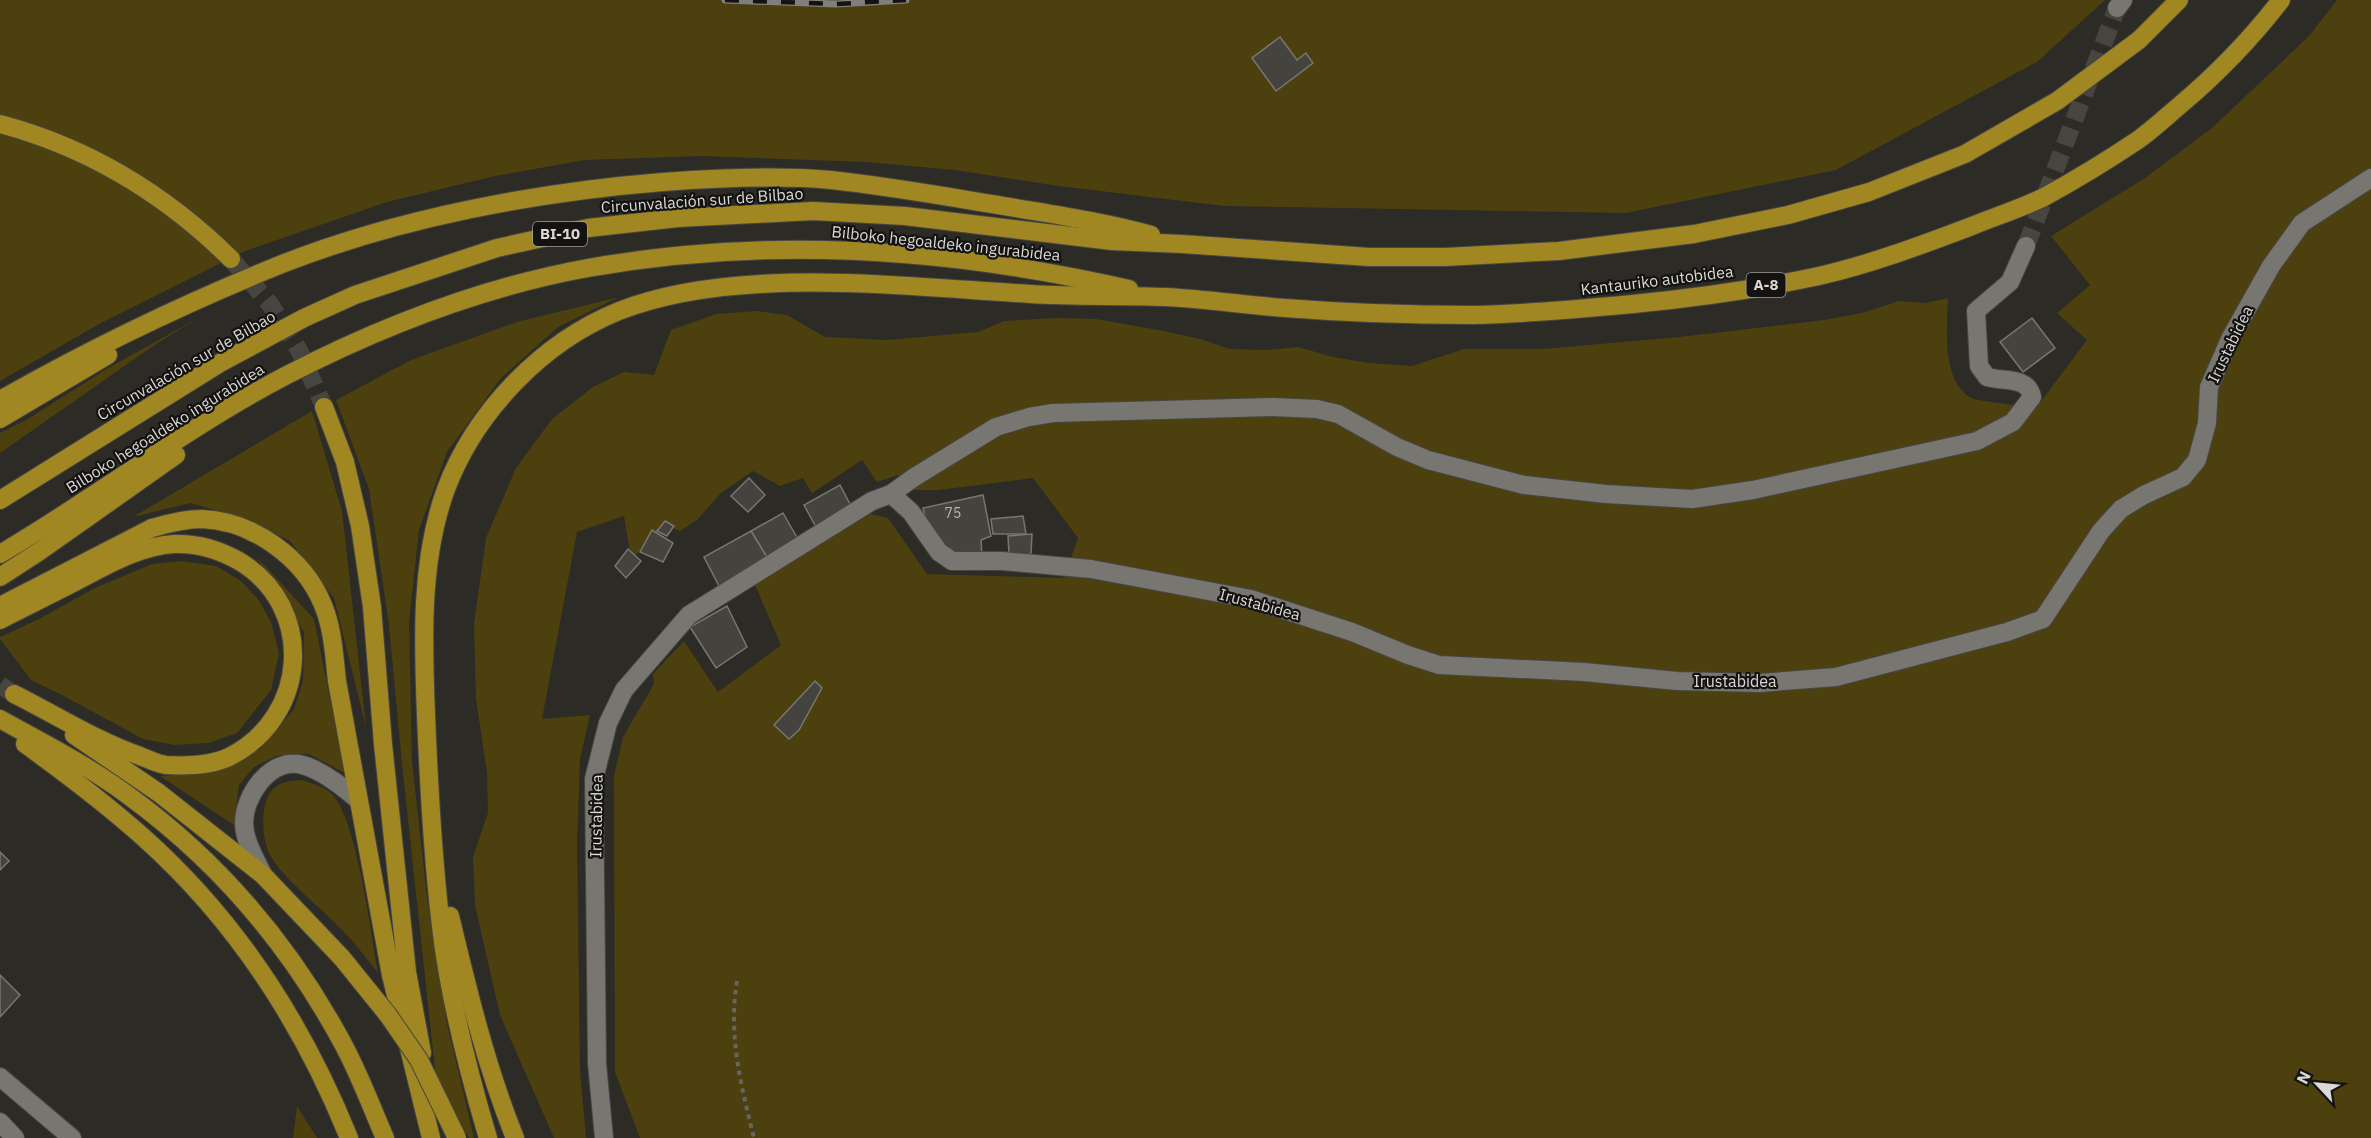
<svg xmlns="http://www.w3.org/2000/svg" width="2371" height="1138" font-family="'IBM Plex Sans',sans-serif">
<rect width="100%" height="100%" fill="#2c2b26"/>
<g fill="#4c400f">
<polygon points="0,0 2105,0 2037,62 1836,170 1626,213 1224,206 1059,186 955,170 866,162 702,156 585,160 495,176 387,202 245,251 99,324 0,381"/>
<path d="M2337,0H2371V1138H640L615,1072L614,776L623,737L654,684L653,674L684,641L718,692L781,645L755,585L870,514L888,518L927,574L1064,578L1078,538L1033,478L938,490H911L898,475L877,482L862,460L812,493L803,478L780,486L753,471L721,493L697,520L680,531L664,524L635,556L629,547L624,516L577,532L542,719L590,715L580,759L577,843L580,1071L586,1138H554L500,1015L475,905L473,857L488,813L487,773L476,699L474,624L486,538L516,468L552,419L593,387L624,372L654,375L671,330L716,314L757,311L787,315L825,337L887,340L978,332L1004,321L1055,318L1096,319L1164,331L1200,339L1230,349L1266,350L1298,347L1333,357L1369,363L1412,366L1464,349H1543L1679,337L1824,320L1862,313L1899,301L1925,303L1948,298C1947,328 1941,380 1971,398C1977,401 2025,406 2036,408L2087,340L2057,313L2090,285L2051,236L2145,178L2212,128L2309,36Z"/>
<polygon points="619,297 558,327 501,378 447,452 419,530 409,622 412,762 427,897 447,1024 474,1138 469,1138 436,1078 402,764 389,625 369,489 336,400 411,360 517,322"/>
<polygon points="200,317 156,344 0,453 0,433 28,419 103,371"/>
<polygon points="312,411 342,511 366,727 334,598 290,541 239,517 190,503 133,517"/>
<polygon points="256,556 314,619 345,773 309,754 276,756 254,767 239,785 234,825 160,776 211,772 260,749 294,709 303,681 304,632"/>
<polygon points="181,561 216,566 241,581 258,599 271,622 279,653 271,690 237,733 209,743 175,745 143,739 62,695 31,680 0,639 0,637 37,620 95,588 152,564"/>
<path d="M302,780C312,784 324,786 332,794C357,821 371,933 378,973C366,958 354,941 339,927C320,907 285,880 271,857C262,841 259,805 272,790C280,781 292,781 302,780Z"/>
<polygon points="297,1106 317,1138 293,1138"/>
</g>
<g fill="#44433d" stroke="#787670" stroke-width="1.5">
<polygon points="1280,37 1297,60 1306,53 1313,63 1276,91 1252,58"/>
<polygon points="2032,318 2055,348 2023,372 2000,342"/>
<polygon points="749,478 765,495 748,512 731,496"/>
<polygon points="840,485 852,508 817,529 804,505"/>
<polygon points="983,495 991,536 981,540 982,555 955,554 944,549 927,524 923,508"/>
<polygon points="783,513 799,541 768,559 751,531"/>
<polygon points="1023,516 1026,534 993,534 991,519"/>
<polygon points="665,521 674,526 667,536 657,531"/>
<polygon points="652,530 673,543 663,562 640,552"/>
<polygon points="751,531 768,559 719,586 704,557"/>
<polygon points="1032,534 1031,554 1009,554 1008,536"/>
<polygon points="628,549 641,561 626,578 615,566"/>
<polygon points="727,606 747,647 716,668 690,627"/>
<polygon points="815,681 822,688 799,730 789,739 774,725"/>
<polygon points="0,852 9,861 0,870"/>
<polygon points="0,975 20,995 0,1017"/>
</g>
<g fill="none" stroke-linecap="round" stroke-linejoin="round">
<polyline stroke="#464540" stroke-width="18" stroke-dasharray="18 9" stroke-linecap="butt" points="2026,246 2117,8"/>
<g stroke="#464540" stroke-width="18" stroke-dasharray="18 9" stroke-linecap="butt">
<polyline points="231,259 270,304 300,352 324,407"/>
<polyline points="0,685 14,694"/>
</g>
<g stroke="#484643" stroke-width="20">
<g id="minor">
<polyline points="2117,8 2123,0"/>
<polyline points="891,494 911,512 939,552 952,561 1002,561 1091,569 1251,599 1352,632 1408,655 1439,665 1584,672 1677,681 1760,683 1836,677 2007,632 2043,619 2101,531 2121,509 2144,495 2183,477 2197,460 2207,423 2209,387 2230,339 2271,266 2302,223 2371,178"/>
<path d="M263,875C256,860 244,840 244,823C244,797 268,760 298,764C317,767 343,787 357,799"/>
<polyline points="0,1077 72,1138"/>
<polyline points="0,1122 15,1138"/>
<path d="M604,1138L597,1063L594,779L608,723L624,690L689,615L872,501L891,494L913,478L996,427L1029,417L1053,413L1272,407L1317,409L1338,414L1397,447L1428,460L1524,485L1606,494L1692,499L1753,490L1977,441L2013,422L2032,397C2028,376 2004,382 1987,377L1979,366L1976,311L2010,282L2026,246"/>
</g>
</g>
<g stroke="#484643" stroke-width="20">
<g id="highway">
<path d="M0,124C90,148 165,194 231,259"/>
<path d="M0,400C90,349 185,303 282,264C399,218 537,192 663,182C718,178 776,175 831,180C887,186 943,196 998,205C1049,214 1101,221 1151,235"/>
<polyline points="324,407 345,462 360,526 372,607 383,744 407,972 422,1053"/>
<polyline points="0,419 108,355"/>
<polyline points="0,500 220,363 304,318 355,295 497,248 588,228 678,218 813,211 905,216 1112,241 1182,244 1369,257 1445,257 1559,251 1694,234 1788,215 1869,192 1965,154 2057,101 2139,40 2179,0"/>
<path d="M0,554C97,497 187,427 287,375C382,326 483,287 588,268C767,236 953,249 1129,289"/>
<polyline points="0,577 40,551 176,455"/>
<path d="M0,606L152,528C169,523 185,519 202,519C253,521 304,558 323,605C333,629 334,655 337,681L391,975L431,1138"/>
<path d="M0,620C23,608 46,597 69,585C101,569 137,546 174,544C198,543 218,549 239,561C316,607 309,717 229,757C212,765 185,766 166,765C158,764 148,759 140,756C97,741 56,715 14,694"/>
<path d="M0,719C43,743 89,766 129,796C218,861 290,946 342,1042C359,1073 371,1106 385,1138"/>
<polyline points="74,735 159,793 263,875 342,958"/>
<path d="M25,744C65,773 105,803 143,837C235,919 303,1024 349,1138"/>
<path d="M450,916C468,991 486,1066 515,1138"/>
<path d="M488,1138C469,1074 452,1008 443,942C433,867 429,790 426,715C423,641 420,560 446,489C475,412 542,342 619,311C736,265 907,287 1031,294C1076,297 1121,295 1165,297C1205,299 1245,305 1285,308C1348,313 1411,315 1473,315C1526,314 1580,309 1633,304C1695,298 1758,289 1819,276C1871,264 1922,245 1972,226C1996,216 2023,208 2046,196C2077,179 2108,160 2138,140C2152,130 2166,117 2179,106C2217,74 2251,39 2281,0"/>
</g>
</g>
<path stroke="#666561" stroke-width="4" stroke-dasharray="4.5 4.5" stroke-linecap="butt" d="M737,981C728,1035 741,1086 754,1138"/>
<use href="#minor" stroke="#787670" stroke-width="18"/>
<use href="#highway" stroke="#a08722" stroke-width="18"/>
<g stroke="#807f7b" stroke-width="7">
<polyline id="rail" points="725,0 836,4 906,0"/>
</g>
<use href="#rail" stroke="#141311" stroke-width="4.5" stroke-dasharray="14" stroke-linecap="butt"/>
<g stroke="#484643" stroke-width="20" stroke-linecap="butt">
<polyline id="highway-bridge" points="342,958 388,1015 419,1060 457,1138"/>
</g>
<use href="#highway-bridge" stroke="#a08722" stroke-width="18"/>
</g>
<g text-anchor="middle" stroke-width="4.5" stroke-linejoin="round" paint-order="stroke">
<g font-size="14" fill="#b4b4b0">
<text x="953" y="518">75</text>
</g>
<g fill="#141311" stroke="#9f9e9b" stroke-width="1.5">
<rect x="533" y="222" width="54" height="24" rx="4.5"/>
<rect x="1746.5" y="273" width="39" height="24" rx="4.5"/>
</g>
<g font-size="15" font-weight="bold" fill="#dad9d6">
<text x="560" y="239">BI-10</text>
<text x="1766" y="290">A-8</text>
</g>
<g font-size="16" fill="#dad9d6" stroke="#141311">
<text transform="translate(702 200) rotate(-4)" y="6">Circunvalación sur de Bilbao</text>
<text transform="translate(946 243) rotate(6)" y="6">Bilboko hegoaldeko ingurabidea</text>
<text transform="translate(1657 280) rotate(-7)" y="6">Kantauriko autobidea</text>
<text transform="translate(2230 344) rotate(-64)" y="6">Irustabidea</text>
<text transform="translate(186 365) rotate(-30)" y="6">Circunvalación sur de Bilbao</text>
<text transform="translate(165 428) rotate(-32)" y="6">Bilboko hegoaldeko ingurabidea</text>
<text transform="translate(1260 604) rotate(15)" y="6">Irustabidea</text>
<text x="1735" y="687">Irustabidea</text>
<text transform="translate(596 816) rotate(-89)" y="6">Irustabidea</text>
</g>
</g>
<g transform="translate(2317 1084) rotate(296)" stroke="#141311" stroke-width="4.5" paint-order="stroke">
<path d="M0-4.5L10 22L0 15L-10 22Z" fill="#dad9d6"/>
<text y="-9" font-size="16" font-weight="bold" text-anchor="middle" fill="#dad9d6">N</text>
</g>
</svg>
